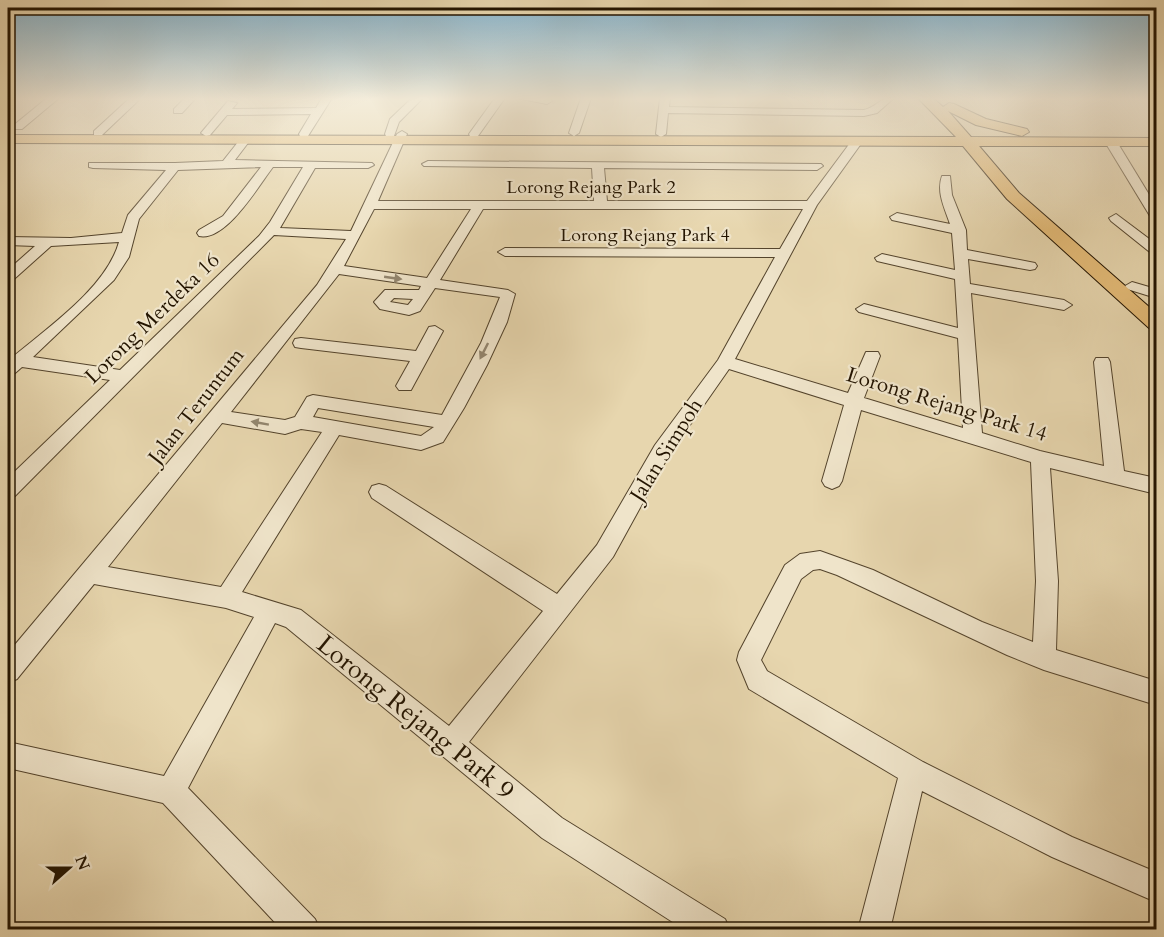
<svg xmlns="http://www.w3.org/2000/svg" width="1164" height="937" font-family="Cardo,serif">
<rect width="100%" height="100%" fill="#e7d6ae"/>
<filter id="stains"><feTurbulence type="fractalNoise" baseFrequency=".00333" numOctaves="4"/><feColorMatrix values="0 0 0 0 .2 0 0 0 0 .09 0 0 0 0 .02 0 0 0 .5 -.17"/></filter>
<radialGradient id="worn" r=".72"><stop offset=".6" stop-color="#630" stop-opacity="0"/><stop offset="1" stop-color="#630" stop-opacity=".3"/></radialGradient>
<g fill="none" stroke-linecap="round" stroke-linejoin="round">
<g stroke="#54442c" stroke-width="2">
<g id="minor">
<polygon points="47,98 59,98 22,129 14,129 14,125"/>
<polygon points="130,98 141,98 102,135 94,135 94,131"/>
<polygon points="185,98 196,98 182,113 174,113 174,109"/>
<polygon points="322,98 332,98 308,136 300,136 299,134 311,114 227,115 210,135 206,136 201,133 228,101 237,103 232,109 316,108"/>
<polygon points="412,98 423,98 399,122 394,136 386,136 385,134 390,119"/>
<polygon points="495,98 505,98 478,136 470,136 469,134"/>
<polygon points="516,98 549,98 552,101 547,104"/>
<polygon points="581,98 591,98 579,133 574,136 569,133"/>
<path d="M660,98H670L669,107L864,110C877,107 878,98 894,98L877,113L864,116L668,113L666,134L661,137L656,134Z"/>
<path d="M402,131L407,134L378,201H594L592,168L424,166L422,164L428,161L821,164L823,166L817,170L604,168L607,201H807L853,139H861L863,141L817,205L735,359L848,393L866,352H878L880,356L864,398L963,428L958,338L859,312L856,309L864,304L958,328L955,279L877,261L875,258L882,254L955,270L952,233L892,220L890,217L897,213L950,224C945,209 936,192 942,176H950L952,195L966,230L967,250L1035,263L1037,266L1035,269L1030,270L968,259L970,284L1064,300L1072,305L1064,310L971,293L982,433L1040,451L1104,466L1094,362L1096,358H1108L1110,362L1124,471L1156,478V494L1050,468L1058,581L1056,650L1156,681V705L1044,670L1007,655L837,575L820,569L813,570L801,579L761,660L767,671L923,762L1072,837L1156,872V902L1052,857L922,791L890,930H858L898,778L749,689L737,660L739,652L785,565L800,554L820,551L873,570L982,622L1033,642L1036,581L1031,462L861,410L842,481L839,486L832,489L825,486L822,481L844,405L729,369L669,455L613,557L469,742L562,818L725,919L730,930H685L542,838L286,627L275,623L188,788L315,919L320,930H282L163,803L8,768V742L164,776L254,617L226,608L94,584L17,679L8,683V653L317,285L346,239L274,235L15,496L8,498V478L110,380L22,367L14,374L8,376V361C44,330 106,289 119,242L51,246L13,280L8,281V270L35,246L8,245V237L71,238L122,233L128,215L166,170L93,168L89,167V163H175L223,161L242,137L246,136L251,139L235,160L372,163L374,165L368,168H315L280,228L351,231L397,134ZM261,167L223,216L199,230L197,233L199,236C226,242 259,185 273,167H303L270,222L259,236L120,370L33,357L114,280L129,257L139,219L178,170ZM374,209H471L427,278L344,266ZM483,209H803L780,249L505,248L498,252L505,256L775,257L718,360L655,445L597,545L557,594L386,486L379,484L372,486L369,492L372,498L543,611L449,726L301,610L242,592L339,435L421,450L443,442L464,408L487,365L507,322L515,294L508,290L440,280ZM339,274L421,286L419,290H385L374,302L380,309L409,315L420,311L435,288L500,297L481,343L442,415L313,395L307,397L295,417L285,420L231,412ZM394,298L413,299L408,305L390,302ZM318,408L434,427L421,436L313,417ZM222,423L285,434L301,429L322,432L221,587L108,567Z"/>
<polygon points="1111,139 1117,142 1156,206 1156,220 1150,216 1105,142"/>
<polygon points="1116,214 1156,244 1156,254 1151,253 1111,221 1109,218"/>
<polygon points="1132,282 1156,289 1156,298 1127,289 1125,286"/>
<polygon points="435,326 443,331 411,390 399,390 396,386 410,361 301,348 295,347 293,343 295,339 301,338 416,351 429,327"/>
</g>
</g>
<g stroke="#231400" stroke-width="2">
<polygon id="major" points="918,98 933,98 943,107 949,103 954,104 986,119 1027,129 1029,132 1022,136 976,125 948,111 971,137 1156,138 1156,146 979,146 1019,193 1156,313 1156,329 1149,328 1007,199 963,146 8,143 8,135 956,137"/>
</g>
<use href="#minor" fill="#efe4ca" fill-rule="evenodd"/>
<use href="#major" fill="#e4bb77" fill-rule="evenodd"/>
</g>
<defs><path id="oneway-solid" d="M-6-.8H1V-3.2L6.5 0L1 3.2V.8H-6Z" transform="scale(1.5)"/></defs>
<g fill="#93866f">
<use href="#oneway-solid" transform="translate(393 278) rotate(8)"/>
<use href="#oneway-solid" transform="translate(484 351) rotate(117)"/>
<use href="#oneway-solid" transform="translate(260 423) rotate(-170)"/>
</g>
<linearGradient id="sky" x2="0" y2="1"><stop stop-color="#87b6d0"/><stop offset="0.43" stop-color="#f4eddb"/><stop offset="1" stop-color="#f4eddb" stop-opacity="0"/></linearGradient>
<rect width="1164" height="230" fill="url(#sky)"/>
<g text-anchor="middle" stroke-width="4.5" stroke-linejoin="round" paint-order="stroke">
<g font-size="18" fill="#231400" stroke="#efe4ca">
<text x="591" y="193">Lorong Rejang Park 2</text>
<text x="645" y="241">Lorong Rejang Park 4</text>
</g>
<g font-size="21" fill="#231400" stroke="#efe4ca">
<text transform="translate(152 318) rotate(-44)" y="7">Lorong Merdeka 16</text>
<text transform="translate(947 404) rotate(17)" y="7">Lorong Rejang Park 14</text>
<text transform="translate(196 406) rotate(-52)" y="7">Jalan Teruntum</text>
<text transform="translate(666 450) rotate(-58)" y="7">Jalan Simpoh</text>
</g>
<g font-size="26" fill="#231400" stroke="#efe4ca">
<text transform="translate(416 717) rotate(39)" y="9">Lorong Rejang Park 9</text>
</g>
</g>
<rect width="1164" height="937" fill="none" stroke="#e7d6ae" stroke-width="30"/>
<rect x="9" y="9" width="1146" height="919" fill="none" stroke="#231400" stroke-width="3"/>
<rect x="15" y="15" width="1134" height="907" fill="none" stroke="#231400" stroke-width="1.5"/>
<g transform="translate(69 868) rotate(69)" stroke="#efe4ca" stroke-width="4.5" paint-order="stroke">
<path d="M0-4.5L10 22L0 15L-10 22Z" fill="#231400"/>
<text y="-9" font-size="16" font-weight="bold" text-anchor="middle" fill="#231400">N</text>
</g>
<rect width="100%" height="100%" filter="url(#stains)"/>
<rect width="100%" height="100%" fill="url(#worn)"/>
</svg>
